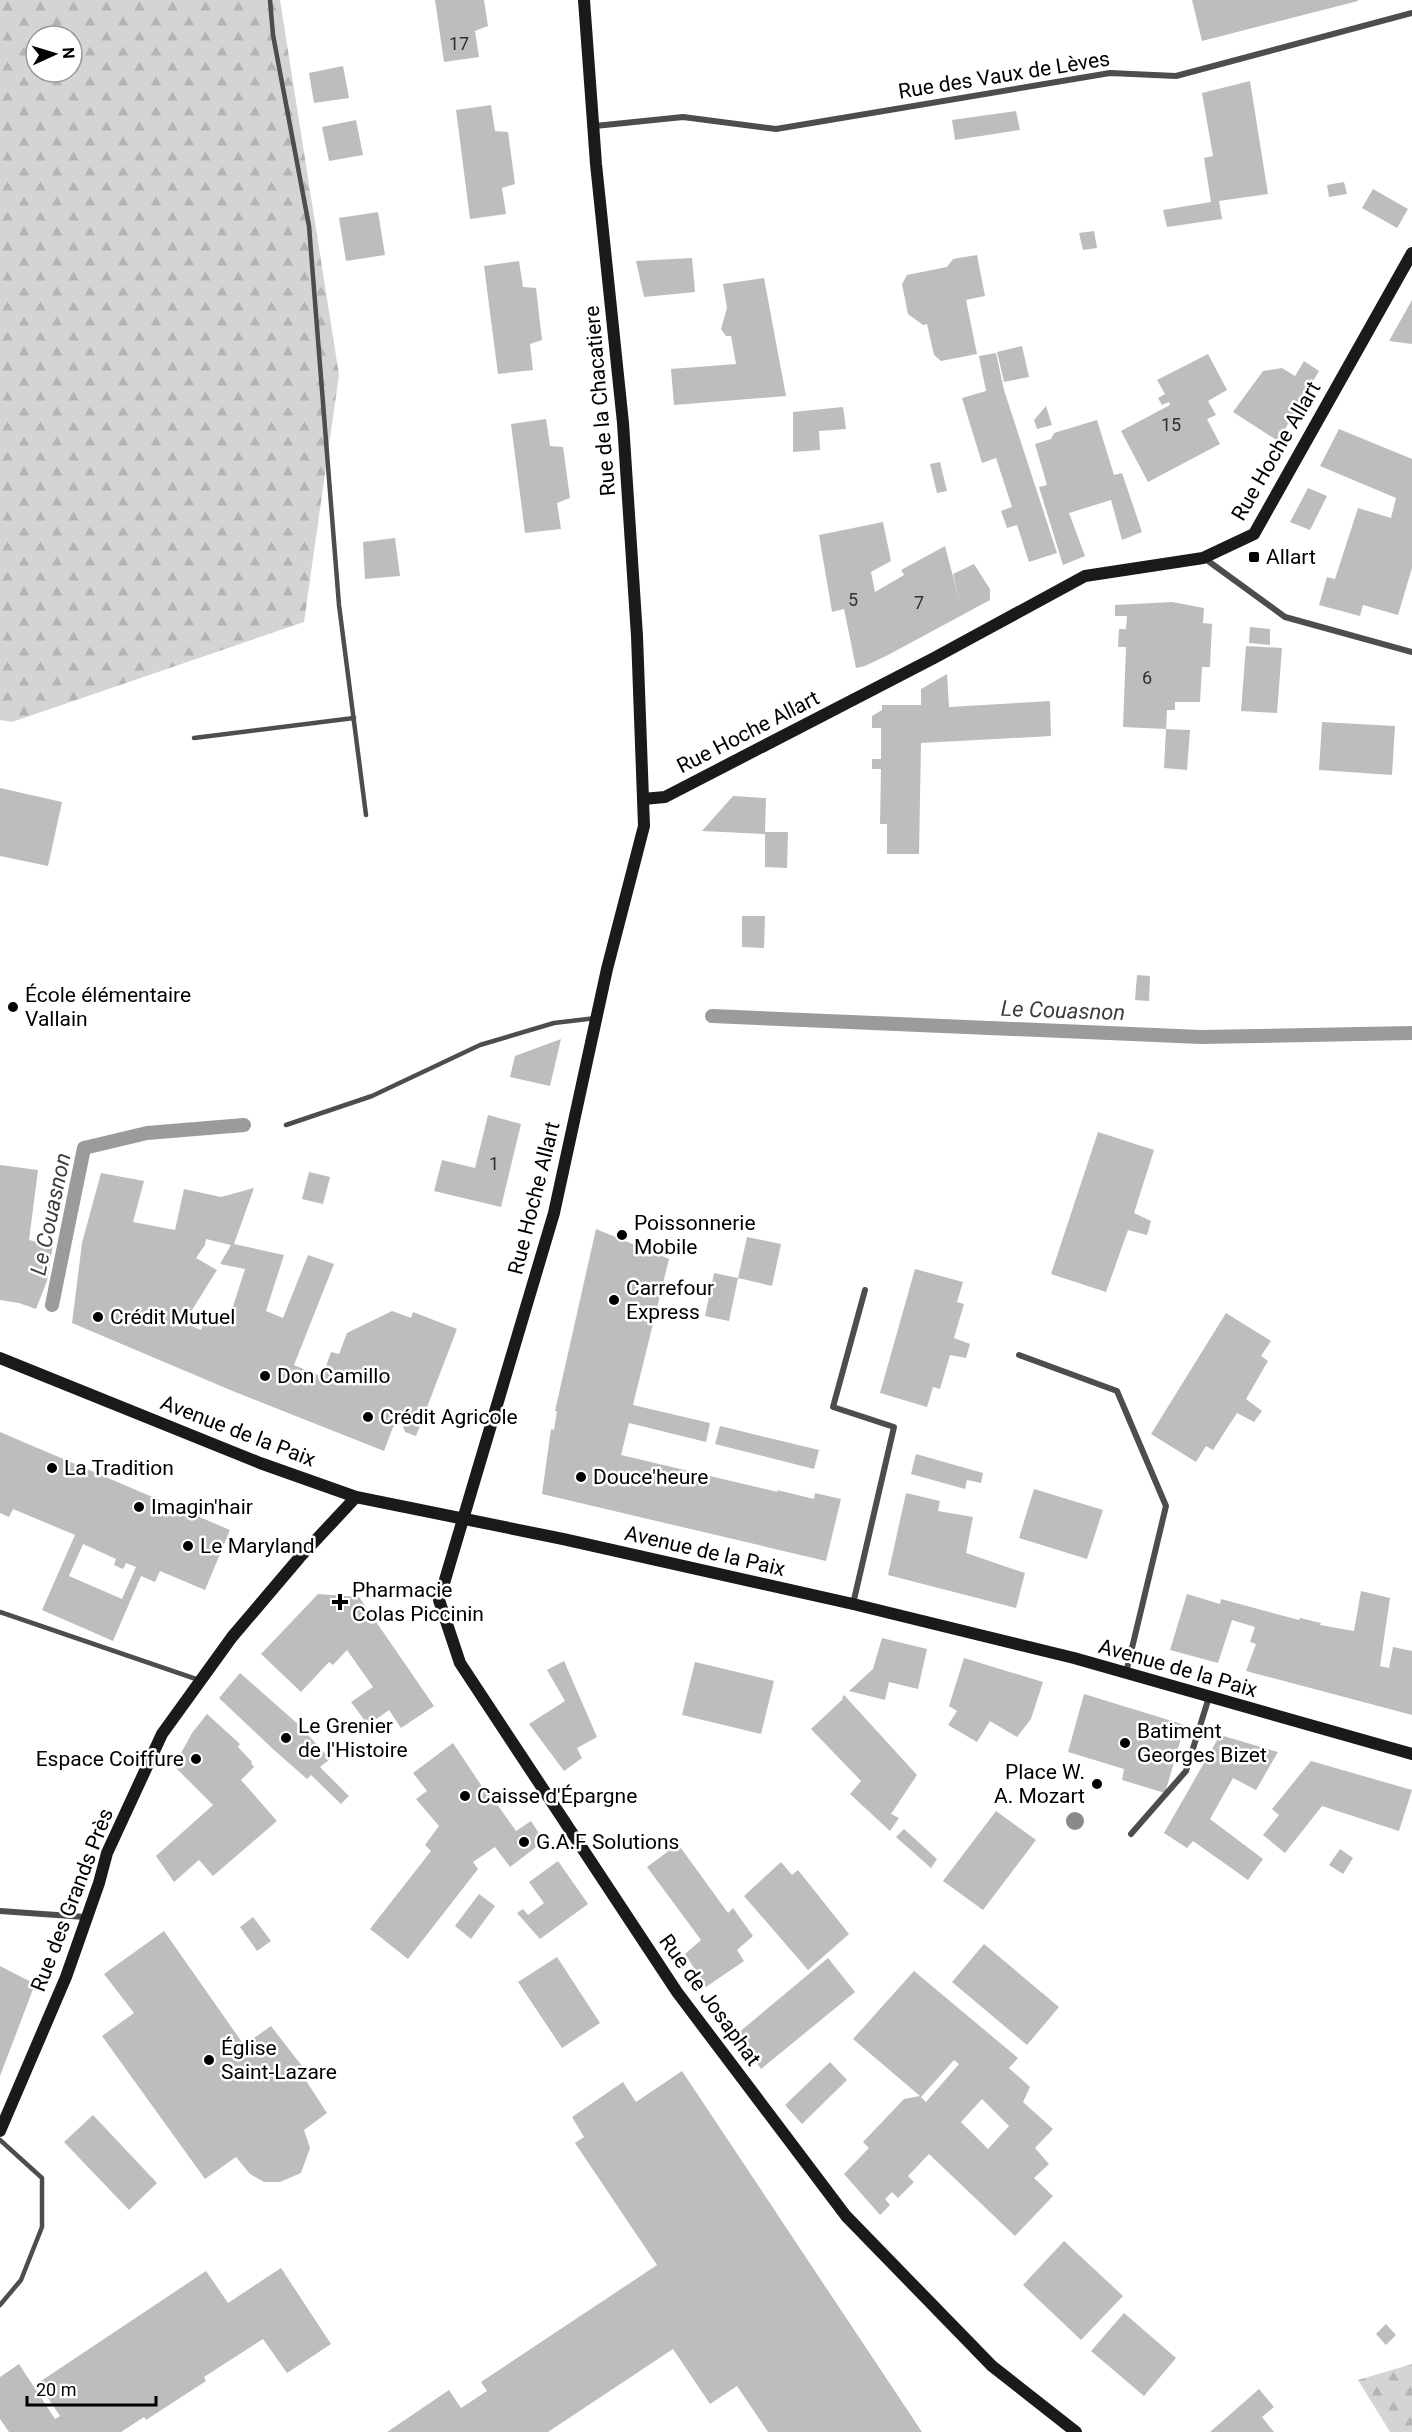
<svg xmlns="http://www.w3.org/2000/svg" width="1412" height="2432" font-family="Roboto,sans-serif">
<defs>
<pattern id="forest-firs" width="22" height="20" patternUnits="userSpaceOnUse" patternTransform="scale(1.5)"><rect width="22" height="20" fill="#d4d4d4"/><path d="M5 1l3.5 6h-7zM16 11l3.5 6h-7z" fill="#b4b4b4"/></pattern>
</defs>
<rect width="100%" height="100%" fill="#fff"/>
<g fill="url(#forest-firs)" fill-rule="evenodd">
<path d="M0,0H280L339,375L304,622L12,722L0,720ZM36,36H72V72H36Z"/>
<polygon points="1412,2364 1412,2432 1390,2432 1358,2380"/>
</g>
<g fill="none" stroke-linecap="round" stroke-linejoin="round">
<g stroke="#9b9b9b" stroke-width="14">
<polyline points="712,1016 1201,1037 1412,1033"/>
<polyline points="52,1305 84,1148 147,1133 244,1125"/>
</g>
</g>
<g fill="#bdbdbd" fill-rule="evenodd">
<polygon points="435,0 484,0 488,26 475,31 479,57 444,62"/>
<polygon points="1192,0 1358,0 1358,1 1202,41"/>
<polygon points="343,66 349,98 314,103 309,73"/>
<polygon points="1250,81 1268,194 1219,201 1222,219 1167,227 1163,210 1211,202 1204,158 1213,156 1202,93"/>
<polygon points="491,105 495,131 508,132 515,184 502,188 506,214 470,219 456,110"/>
<polygon points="1016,111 1020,130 955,140 952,120"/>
<polygon points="356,120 363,155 329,161 322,127"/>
<polygon points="1344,182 1347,194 1329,197 1327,185"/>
<polygon points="1373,189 1408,209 1397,228 1362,208"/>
<polygon points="378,212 385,255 346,261 339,218"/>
<polygon points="1094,231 1097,248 1083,250 1079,233"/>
<polygon points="977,255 985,296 966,300 977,354 941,361 934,355 927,324 923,325 908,314 902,284 907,275 947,267 953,259"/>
<polygon points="692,258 695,292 644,297 636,261"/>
<polygon points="519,261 523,287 536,288 542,340 530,344 533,370 498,374 484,266"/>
<polygon points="764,278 786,396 674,405 671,369 736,364 731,336 726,336 721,329 727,308 723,284"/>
<polygon points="1412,300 1412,344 1389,341"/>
<polygon points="1022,346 1029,377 1004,382 997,352"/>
<polygon points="996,353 1004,390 1057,553 1029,562 1017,525 1007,528 1001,511 1012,507 996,458 982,463 962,398 986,391 979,356"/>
<polygon points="1208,354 1227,390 1208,401 1216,415 1207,419 1220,444 1148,482 1121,431 1170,405 1169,402 1162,405 1158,398 1165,394 1157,380"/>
<polygon points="1304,361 1319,371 1278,441 1233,412 1263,371 1282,368 1295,376"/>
<polygon points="1046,406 1052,425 1037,429 1034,420"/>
<polygon points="843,407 846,429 819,431 820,450 793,452 793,412"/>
<polygon points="546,419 550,446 563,447 570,498 557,503 561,529 525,533 511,424"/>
<polygon points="1097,420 1114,475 1122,473 1142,532 1122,540 1111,500 1069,513 1085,556 1063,565 1039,487 1047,485 1035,444 1051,439 1054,433"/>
<polygon points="1339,429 1412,459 1412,568 1398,615 1363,605 1360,616 1319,605 1327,577 1335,579 1358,508 1391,518 1396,498 1320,466"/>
<polygon points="940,462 947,491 937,493 930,464"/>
<polygon points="1308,488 1327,496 1310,530 1290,522"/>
<polygon points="883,522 891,561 871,572 875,592 904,575 901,570 945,546 960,603 953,574 974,564 990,589 990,600 888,655 865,666 856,668 844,609 832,612 819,535"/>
<polygon points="395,538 400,576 365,579 363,542"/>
<polygon points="1172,602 1204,608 1203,623 1212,624 1210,667 1202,667 1200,702 1175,702 1175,710 1167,710 1166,729 1123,727 1126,647 1118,647 1119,629 1126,629 1127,616 1115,616 1115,605"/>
<polygon points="1250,627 1270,629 1270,645 1249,643"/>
<polygon points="1246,646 1282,648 1277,713 1241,711"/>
<polygon points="947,674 949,707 1050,701 1051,736 921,743 919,854 887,854 887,824 880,824 881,769 872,769 872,759 881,759 881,728 872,728 872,716 882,710 882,705 921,705 921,689"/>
<polygon points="1322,722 1395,726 1392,775 1319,770"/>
<polygon points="1166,729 1190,730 1187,770 1164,768"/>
<polygon points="0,788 62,802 48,866 0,856"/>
<polygon points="733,796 766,798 765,832 788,832 787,868 765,867 765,834 702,831"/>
<polygon points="742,916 765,916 764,948 742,947"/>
<polygon points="1137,975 1150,976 1149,1001 1135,1000"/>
<polygon points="561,1039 550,1086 510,1077 515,1056"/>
<polygon points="488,1115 521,1124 501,1207 434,1191 442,1160 475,1168"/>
<polygon points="1098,1132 1154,1150 1134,1213 1151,1221 1147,1235 1128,1230 1106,1292 1051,1274"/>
<polygon points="0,1165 38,1170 29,1240 53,1245 47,1281 36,1309 19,1303 0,1300"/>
<polygon points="309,1172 330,1177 323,1204 302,1199"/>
<path d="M101,1173L144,1181L133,1222L175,1230L184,1189L221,1197L254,1188L234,1244L284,1255L266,1311L283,1318L308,1255L334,1264L294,1365L322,1377L331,1352L339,1354L347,1333L392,1311L411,1318L413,1312L457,1329L416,1436L405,1432L402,1423L393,1427L384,1451L235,1392L72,1323L82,1243ZM206,1239L231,1245L220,1264L245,1269L227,1325L206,1316L201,1330L184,1323L217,1270L196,1258L205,1245Z"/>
<polygon points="596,1229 669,1259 633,1405 710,1423 706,1442 629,1423 621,1455 778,1492 777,1490 814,1499 815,1493 841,1499 826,1561 542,1494 551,1429 554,1430 557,1411 555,1411"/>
<polygon points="747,1237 781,1244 772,1286 738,1278"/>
<polygon points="915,1269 963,1282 957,1302 964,1304 954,1338 970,1344 966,1358 950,1355 940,1389 933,1387 927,1407 880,1393"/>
<polygon points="714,1273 738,1278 729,1321 705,1316"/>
<polygon points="1226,1313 1271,1341 1261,1356 1268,1361 1246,1399 1262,1411 1254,1422 1237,1413 1213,1450 1206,1446 1196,1462 1151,1434"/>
<polygon points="720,1426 819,1450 814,1469 715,1444"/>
<path d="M0,1432L230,1530L205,1590L160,1571L155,1582L141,1576L113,1641L42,1610L75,1535L13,1509L9,1517L0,1513ZM83,1544L116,1559L114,1565L123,1569L126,1563L136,1567L122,1599L69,1576Z"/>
<polygon points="916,1454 983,1473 981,1483 967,1480 965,1489 911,1474"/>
<polygon points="1034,1489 1103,1510 1087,1559 1019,1538"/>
<polygon points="906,1493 940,1501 938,1511 973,1517 966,1553 1025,1573 1016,1608 888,1575"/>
<polygon points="1361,1591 1390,1598 1380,1666 1389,1668 1393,1647 1412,1651 1412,1715 1246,1671 1256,1644 1250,1642 1255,1627 1232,1620 1218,1663 1170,1650 1187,1594 1220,1604 1221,1599 1299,1620 1300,1618 1321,1623 1320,1625 1354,1631"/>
<polygon points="318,1594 359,1597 434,1706 401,1728 389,1710 368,1725 351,1702 373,1687 347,1650 333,1665 329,1662 301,1692 261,1654"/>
<polygon points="882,1638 927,1649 918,1689 889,1682 885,1700 849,1691 873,1669"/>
<polygon points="964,1658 1043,1682 1031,1719 1017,1737 990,1721 977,1742 948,1725 957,1711 949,1706"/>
<polygon points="564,1661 597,1737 577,1748 582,1758 564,1771 529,1724 565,1701 547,1670"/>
<polygon points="695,1662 774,1681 761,1734 682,1715"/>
<polygon points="240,1673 299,1725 330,1759 320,1767 349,1796 341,1804 311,1775 307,1779 274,1750 219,1698"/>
<polygon points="1084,1694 1185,1725 1165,1793 1122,1780 1124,1769 1068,1752"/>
<polygon points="844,1695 917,1775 891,1814 899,1818 890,1831 850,1794 861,1781 811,1729 843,1699 842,1698"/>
<polygon points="207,1714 240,1744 238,1747 252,1762 251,1763 254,1767 241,1780 277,1821 213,1876 199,1860 174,1882 156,1856 213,1805 174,1766 192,1733"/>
<polygon points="1220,1735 1278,1752 1256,1790 1233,1778 1210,1819 1263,1859 1248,1880 1193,1841 1187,1848 1164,1833"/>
<polygon points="453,1743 487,1794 489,1793 516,1831 531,1821 544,1841 510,1867 495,1847 473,1862 478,1869 408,1959 370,1929 431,1851 425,1845 439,1826 416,1799 427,1791 413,1773"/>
<polygon points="1311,1761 1412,1790 1399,1831 1322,1806 1285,1853 1263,1835 1279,1815 1272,1809"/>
<polygon points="996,1811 1036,1840 983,1910 943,1881"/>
<polygon points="904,1829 937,1859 931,1868 896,1837"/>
<polygon points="678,1844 728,1913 733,1908 753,1936 737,1950 744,1961 706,1987 685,1954 701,1940 647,1867"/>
<polygon points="1340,1849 1353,1858 1343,1874 1329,1865"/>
<polygon points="558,1861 588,1904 540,1939 517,1913 523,1909 528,1915 544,1903 529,1882"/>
<polygon points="781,1862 792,1875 798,1870 849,1934 808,1970 744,1896"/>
<polygon points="479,1894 495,1906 471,1939 455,1926"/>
<polygon points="253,1917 271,1941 257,1951 240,1927"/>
<polygon points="164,1931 244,2045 271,2026 309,2075 305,2079 327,2113 304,2130 310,2148 301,2173 280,2182 264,2182 250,2174 236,2157 205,2179 102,2036 134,2013 104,1974"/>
<polygon points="984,1944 1059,2007 1027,2045 952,1982"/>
<polygon points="557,1957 600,2023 562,2048 518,1982"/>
<polygon points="828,1958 855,1992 761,2069 737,2034"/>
<polygon points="0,1966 35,1984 0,2076"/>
<path d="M914,1971L1018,2058L1009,2068L1030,2087L1023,2102L1053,2129L1035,2148L1049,2164L1034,2178L1053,2196L1015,2236L929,2154L908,2176L914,2182L898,2198L892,2192L885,2199L890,2205L880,2215L844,2174L869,2148L863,2142L904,2099L920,2096L853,2039ZM954,2060L959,2064L926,2102L921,2097ZM982,2099L1009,2126L988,2149L961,2122Z"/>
<polygon points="830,2062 847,2080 802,2124 785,2105"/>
<polygon points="682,2071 922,2432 768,2432 737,2386 710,2404 673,2349 548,2432 387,2432 449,2390 461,2408 487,2391 481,2382 657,2265 575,2143 584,2137 572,2117 623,2082 636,2102"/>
<polygon points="93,2115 157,2183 129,2210 64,2142"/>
<polygon points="1064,2241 1123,2296 1081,2340 1023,2285"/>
<polygon points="281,2268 331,2344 287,2373 263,2339 204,2377 206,2381 146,2420 144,2417 121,2432 9,2432 0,2419 0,2377 19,2364 55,2419 60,2416 38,2383 206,2271 228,2303"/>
<polygon points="1124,2313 1176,2358 1144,2396 1091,2351"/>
<polygon points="1386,2324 1396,2335 1386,2345 1376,2334"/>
<polygon points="1259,2389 1274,2407 1262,2417 1274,2432 1210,2432"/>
</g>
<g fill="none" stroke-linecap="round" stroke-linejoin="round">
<g stroke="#4d4d4d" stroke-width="4.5">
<polyline points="270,0 273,35 309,226 339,605 366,815"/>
<polyline points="194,738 354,718"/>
<polyline points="286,1125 372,1096 480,1045 554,1023 596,1018"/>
<polyline points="0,1612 199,1680"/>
<polyline points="0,2140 42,2178 42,2227 21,2280 0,2305"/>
</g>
<g stroke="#4d4d4d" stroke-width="6">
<polyline points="595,126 683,117 776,129 1110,73 1176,76 1412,13"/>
<polyline points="1204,558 1285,617 1412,652"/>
<polyline points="1019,1355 1117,1391 1166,1506 1126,1673"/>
<polyline points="853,1604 894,1427 833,1407 865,1290"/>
<polyline points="1131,1834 1186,1771 1209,1697"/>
<polyline points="0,1911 85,1917"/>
</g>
<g stroke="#1a1a1a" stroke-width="12">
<polyline points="584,0 596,164 623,423 637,636 644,826 607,969 554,1213 439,1600 460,1663 677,1992 846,2216 992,2366 1076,2432"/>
<polyline points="643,799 665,797 934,658 1085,576 1203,558 1254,534 1412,253"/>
<polyline points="0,1358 260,1463 356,1497 563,1539 853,1604 1074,1658 1412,1754"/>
<polyline points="0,2131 66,1977 99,1883 107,1853 162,1734 232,1637 300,1557 356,1497"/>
</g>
</g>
<circle fill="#8a8a8a" cx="1075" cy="1821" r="9"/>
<g fill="#000" stroke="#fff" stroke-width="2">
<rect x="1248" y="551" width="12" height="12" rx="3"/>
<circle cx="13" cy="1007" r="6"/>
<circle cx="622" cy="1235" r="6"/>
<circle cx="614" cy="1300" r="6"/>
<circle cx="98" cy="1317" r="6"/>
<circle cx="265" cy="1376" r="6"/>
<circle cx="368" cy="1417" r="6"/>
<circle cx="52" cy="1468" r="6"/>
<circle cx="581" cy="1477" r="6"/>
<circle cx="139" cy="1507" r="6"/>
<circle cx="188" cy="1546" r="6"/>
<path d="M337 1593h6v6h6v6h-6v6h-6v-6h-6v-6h6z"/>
<circle cx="286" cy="1738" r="6"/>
<circle cx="1125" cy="1743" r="6"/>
<circle cx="196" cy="1759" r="6"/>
<circle cx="1097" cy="1784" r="6"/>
<circle cx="465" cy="1796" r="6"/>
<circle cx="524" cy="1842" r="6"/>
<circle cx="209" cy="2060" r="6"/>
</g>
<g text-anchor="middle" stroke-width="5" stroke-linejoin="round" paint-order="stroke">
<g font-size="18" fill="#2f2f2f">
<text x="459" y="50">17</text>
<text x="1171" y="431">15</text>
<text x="853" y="606">5</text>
<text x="919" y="609">7</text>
<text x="1147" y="684">6</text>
<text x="494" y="1170">1</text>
</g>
<g font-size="21" fill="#000" stroke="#fff">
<text transform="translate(1004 75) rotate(-9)" y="7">Rue des Vaux de Lèves</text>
<text transform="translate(600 401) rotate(-95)" y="7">Rue de la Chacatiere</text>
<text transform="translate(1276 451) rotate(-60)" y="7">Rue Hoche Allart</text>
<text transform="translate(748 732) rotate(-27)" y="7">Rue Hoche Allart</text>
<text transform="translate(534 1198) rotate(-76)" y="7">Rue Hoche Allart</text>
<text transform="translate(238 1431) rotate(21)" y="7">Avenue de la Paix</text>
<text transform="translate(705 1551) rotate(13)" y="7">Avenue de la Paix</text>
<text transform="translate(1178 1668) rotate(16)" y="7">Avenue de la Paix</text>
<text transform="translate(72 1900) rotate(-69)" y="7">Rue des Grands Près</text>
<text transform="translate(710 2000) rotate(54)" y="7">Rue de Josaphat</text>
</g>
<g font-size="21" fill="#000" stroke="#fff" text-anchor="start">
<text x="1266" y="564">Allart</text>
<text x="25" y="1002">École élémentaire<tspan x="25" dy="24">Vallain</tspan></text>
<text x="634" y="1230">Poissonnerie<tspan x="634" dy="24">Mobile</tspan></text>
<text x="626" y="1295">Carrefour<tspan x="626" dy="24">Express</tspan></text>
<text x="110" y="1324">Crédit Mutuel</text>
<text x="277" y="1383">Don Camillo</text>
<text x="380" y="1424">Crédit Agricole</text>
<text x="64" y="1475">La Tradition</text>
<text x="593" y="1484">Douce'heure</text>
<text x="151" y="1514">Imagin'hair</text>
<text x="200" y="1553">Le Maryland</text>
<text x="352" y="1597">Pharmacie<tspan x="352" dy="24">Colas Piccinin</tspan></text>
<text x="298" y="1733">Le Grenier<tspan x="298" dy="24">de l'Histoire</tspan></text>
<text x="1137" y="1738">Batiment<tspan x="1137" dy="24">Georges Bizet</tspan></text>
<text x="184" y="1766" text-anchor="end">Espace Coiffure</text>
<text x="1085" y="1779" text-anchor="end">Place W.<tspan x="1085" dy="24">A. Mozart</tspan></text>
<text x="477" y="1803">Caisse d'Épargne</text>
<text x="536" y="1849">G.A.F Solutions</text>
<text x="221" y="2055">Église<tspan x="221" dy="24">Saint-Lazare</tspan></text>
</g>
<g font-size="22" font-style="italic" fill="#3c3c3c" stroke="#fff">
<text transform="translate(1063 1010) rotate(2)" y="8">Le Couasnon</text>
<text transform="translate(50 1214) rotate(-78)" y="8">Le Couasnon</text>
</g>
</g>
<g transform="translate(54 54) rotate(86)"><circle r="28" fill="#ffffff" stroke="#999999" stroke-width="1.5"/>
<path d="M0-4.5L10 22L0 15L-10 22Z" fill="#000000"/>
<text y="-9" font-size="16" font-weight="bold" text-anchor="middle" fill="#000000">N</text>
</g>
<path d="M27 2396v9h129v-9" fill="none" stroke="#000000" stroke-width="3"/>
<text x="36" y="2396" font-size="18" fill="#000000" stroke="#ffffff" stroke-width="4.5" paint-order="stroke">20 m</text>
</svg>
